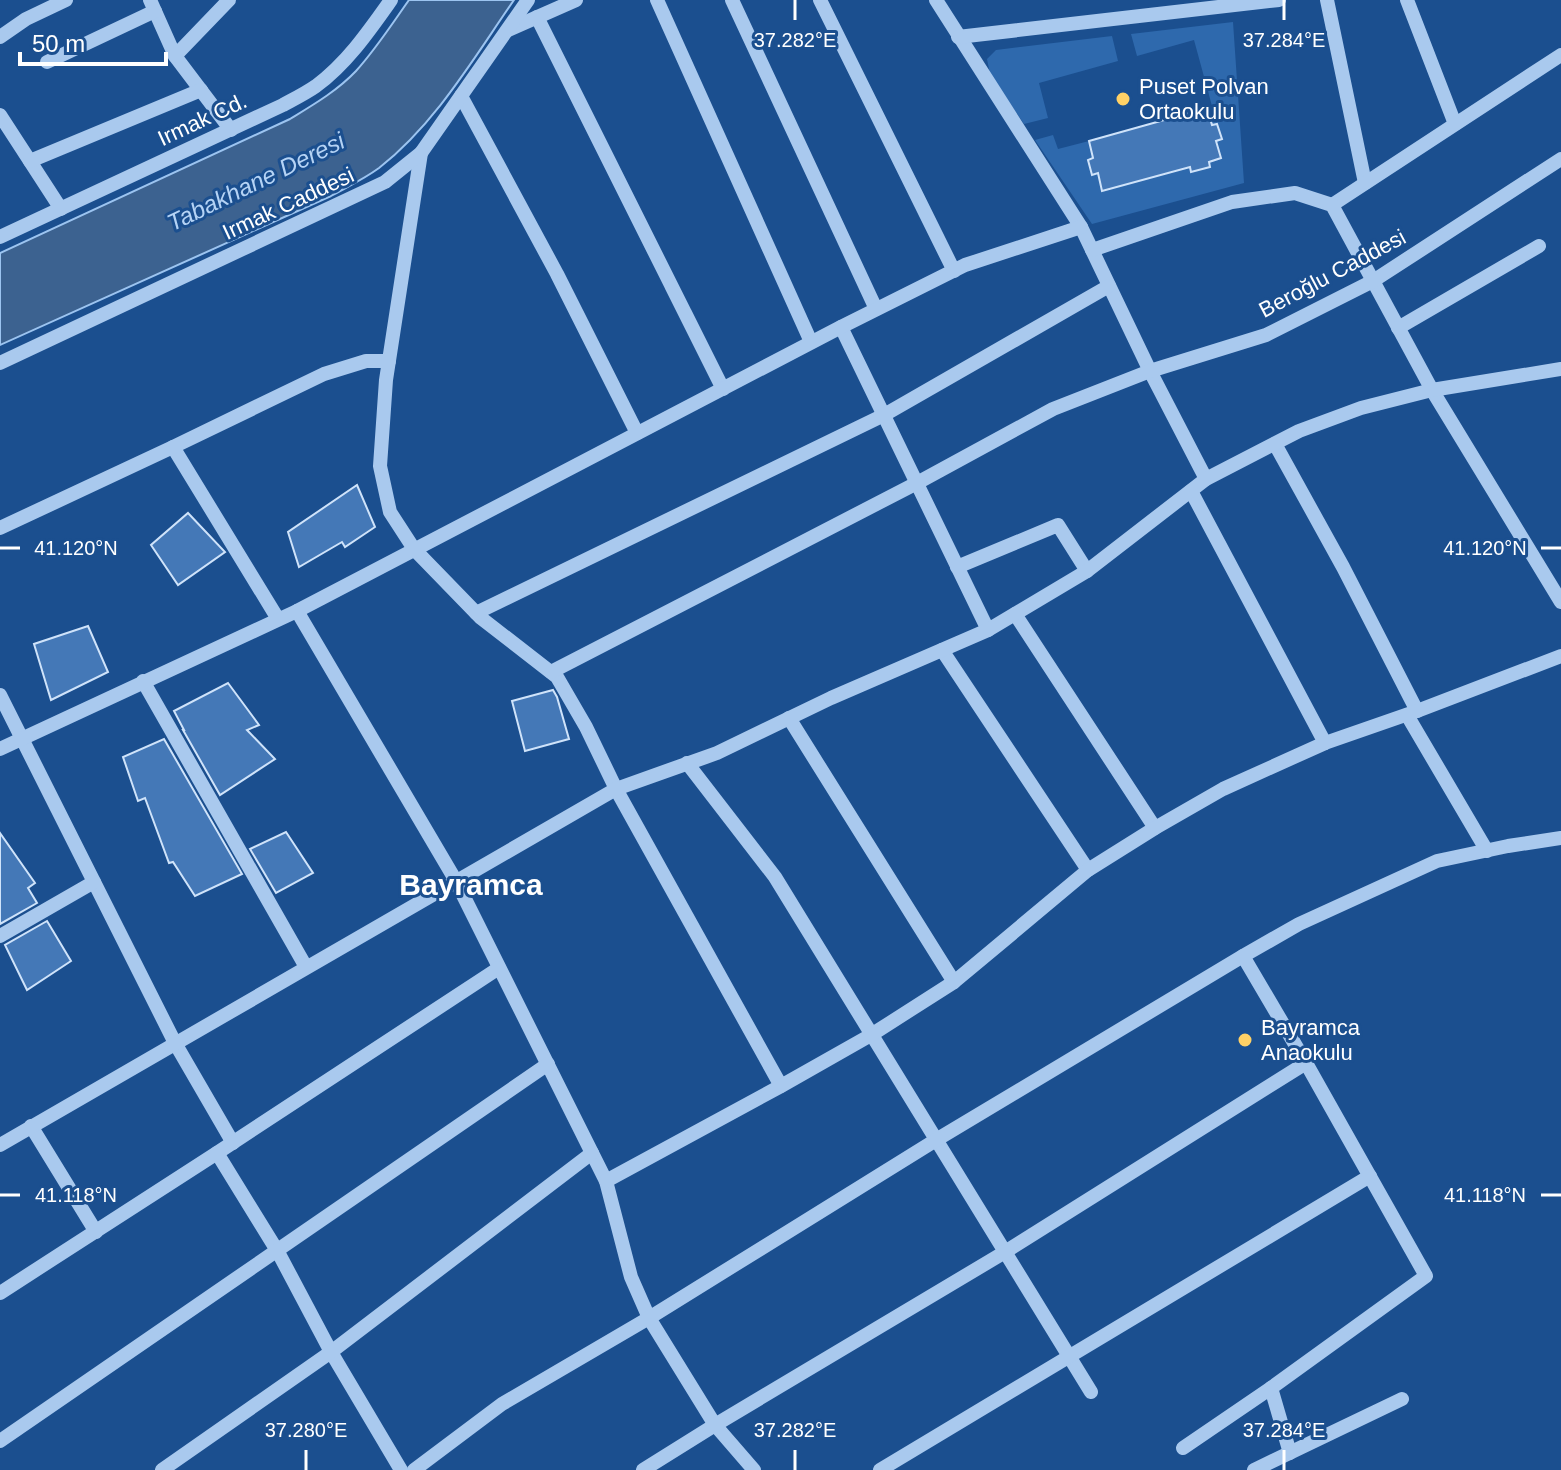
<svg xmlns="http://www.w3.org/2000/svg" width="1561" height="1470" font-family="Helvetica,sans-serif">
<rect width="100%" height="100%" fill="#1b4f8f"/>
<g fill="#2e69ad">
<polygon points="1233,22 1244,183 1092,224 1035,140 1053,135 1058,149 1089,141 1093,158 1088,160 1092,174 1098,173 1103,191 1190,167 1192,172 1210,167 1209,162 1221,158 1216,141 1221,138 1217,124 1212,125 1207,108 1212,106 1194,40 1137,56 1131,34"/>
<polygon points="1112,36 1118,61 1039,83 1048,118 1024,124 990,74 987,59 996,50"/>
</g>
<path fill="#3c6290" stroke="#9cc4f0" stroke-width="2" d="M409,0H514C473,59 436,123 379,168C364,179 347,187 331,196L0,345V253L290,119C313,105 337,91 356,71C376,49 392,24 409,0Z"/>
<g fill="#4478b7" stroke="#cfe3fa" stroke-width="2">
<polygon points="1207,108 1212,125 1217,124 1222,139 1216,141 1221,158 1209,162 1210,167 1191,172 1190,167 1102,191 1098,173 1092,175 1088,160 1093,158 1089,141"/>
<polygon points="357,485 375,527 345,547 342,542 299,567 288,532"/>
<polygon points="188,513 225,552 178,585 151,545"/>
<polygon points="88,626 108,672 51,700 34,644"/>
<polygon points="228,683 259,725 247,730 275,759 220,795 183,730 184,730 174,711"/>
<polygon points="553,690 557,697 569,739 525,751 512,701"/>
<polygon points="164,739 242,874 195,896 173,862 169,863 145,798 138,801 123,757"/>
<polygon points="286,832 313,873 276,893 250,849"/>
<polygon points="0,833 35,883 28,888 37,903 0,924"/>
<polygon points="47,921 71,961 27,990 5,945"/>
</g>
<g fill="none" stroke-linecap="round" stroke-linejoin="round">
<g stroke="#a9c9ee" stroke-width="14">
<polyline points="150,0 175,56 231,130"/>
<polyline points="657,0 811,342"/>
<polyline points="732,0 876,309"/>
<polyline points="820,0 954,271"/>
<polyline points="936,0 1081,227 1150,371 1206,479"/>
<polyline points="1327,0 1365,183"/>
<polyline points="1407,0 1455,124"/>
<polyline points="537,17 723,389"/>
<polyline points="508,30 576,0"/>
<polyline points="0,37 26,19 66,0"/>
<polyline points="958,37 1279,0"/>
<polyline points="175,56 229,0"/>
<polyline points="47,62 155,11"/>
<polyline points="461,96 557,274 637,433"/>
<polyline points="0,115 61,209"/>
<polyline points="421,153 386,380 380,466 390,512 414,549 481,618 557,677 586,727 616,789 781,1086"/>
<polyline points="30,161 201,90"/>
<polyline points="1332,205 1561,55"/>
<path d="M0,237L283,105C294,99 306,93 316,86C347,63 369,31 391,0"/>
<polyline points="1092,250 1232,202 1295,193 1332,205 1432,390 1561,602"/>
<polyline points="841,327 988,630"/>
<polyline points="1398,328 1539,246"/>
<polyline points="0,363 385,182 421,153 528,0"/>
<polyline points="1275,444 1343,567 1417,711"/>
<polyline points="173,447 278,619"/>
<polyline points="1191,491 1325,743"/>
<polyline points="0,528 173,447 324,374 366,361 389,361"/>
<polyline points="957,567 1058,525 1087,571"/>
<polyline points="297,611 456,881 606,1181 631,1277 649,1318 715,1425 754,1470"/>
<polyline points="476,613 884,415 1109,286"/>
<polyline points="1015,614 1155,828"/>
<polyline points="942,650 1088,870"/>
<polyline points="551,672 917,483 1053,409 1150,371 1266,335 1373,281 1561,159"/>
<polyline points="143,681 306,967"/>
<polyline points="0,695 175,1043 233,1143"/>
<polyline points="1407,715 1487,851"/>
<polyline points="789,718 954,982"/>
<polyline points="0,749 297,611 841,327 965,265 1081,227"/>
<polyline points="687,763 775,877 1091,1392"/>
<polyline points="0,936 94,882"/>
<polyline points="31,1126 96,1232"/>
<polyline points="0,1145 616,789 717,753 831,698 988,630 1087,571 1206,479 1299,431 1361,408 1432,390 1561,369"/>
<polyline points="217,1153 278,1252 331,1352 401,1470"/>
<polyline points="606,1181 781,1086 871,1035 954,982 1088,870 1155,828 1223,789 1325,743 1417,711 1561,656"/>
<polyline points="0,1293 217,1153 499,968"/>
<polyline points="1271,1388 1290,1453"/>
<polyline points="0,1441 548,1064"/>
<polyline points="1183,1448 1271,1388 1426,1276 1306,1063 1243,956"/>
<polyline points="162,1470 331,1352 592,1153"/>
<polyline points="414,1470 502,1404 649,1318 936,1140 1243,956 1299,924 1437,861 1508,846 1561,838"/>
<polyline points="643,1470 715,1425 1005,1252 1306,1063"/>
<polyline points="880,1470 1370,1176"/>
<polyline points="1254,1470 1402,1399"/>
</g>
</g>
<path fill="none" stroke="#fff" stroke-width="3" d="M795,0V20M1284,0V20M0,548H20M1541,548H1561M0,1195H20M1541,1195H1561M306,1450V1470M795,1450V1470M1284,1450V1470"/>
<g fill="#ffd166" stroke="#1b4f8f" stroke-width="3">
<circle cx="1123" cy="99" r="8"/>
<circle cx="1245" cy="1040" r="8"/>
</g>
<g text-anchor="middle" stroke-width="6" stroke-linejoin="round" paint-order="stroke">
<g font-size="22" fill="#fff" stroke="#1b4f8f" text-anchor="start">
<text x="1139" y="94">Puset Polvan<tspan x="1139" dy="25">Ortaokulu</tspan></text>
<text x="1261" y="1035">Bayramca<tspan x="1261" dy="25">Anaokulu</tspan></text>
</g>
<g font-size="22" fill="#fff" stroke="#1b4f8f">
<text transform="translate(202 119) rotate(-25)" y="8">Irmak Cd.</text>
<text transform="translate(288 203) rotate(-25)" y="8">Irmak Caddesi</text>
<text transform="translate(1332 273) rotate(-28)" y="8">Beroğlu Caddesi</text>
</g>
<g font-size="24" font-style="italic" fill="#b5d3f5" stroke="#1b4f8f">
<text transform="translate(256 182) rotate(-26)" y="8">Tabakhane Deresi</text>
</g>
<g font-size="30" font-weight="bold" fill="#fff" stroke="#1b4f8f">
<text x="471" y="895">Bayramca</text>
</g>
</g>
<g font-size="20" text-anchor="middle" fill="#fff" stroke="#1b4f8f" stroke-width="6" stroke-linejoin="round" paint-order="stroke">
<text x="795" y="47">37.282°E</text>
<text x="1284" y="47">37.284°E</text>
<text x="76" y="555">41.120°N</text>
<text x="1485" y="555">41.120°N</text>
<text x="76" y="1202">41.118°N</text>
<text x="1485" y="1202">41.118°N</text>
<text x="306" y="1437">37.280°E</text>
<text x="795" y="1437">37.282°E</text>
<text x="1284" y="1437">37.284°E</text>
</g>
<path d="M20 52v12h146v-12" fill="none" stroke="#ffffff" stroke-width="4"/>
<text x="32" y="52" font-size="24" fill="#ffffff" stroke="#1b4f8f" stroke-width="6" paint-order="stroke">50 m</text>
</svg>
